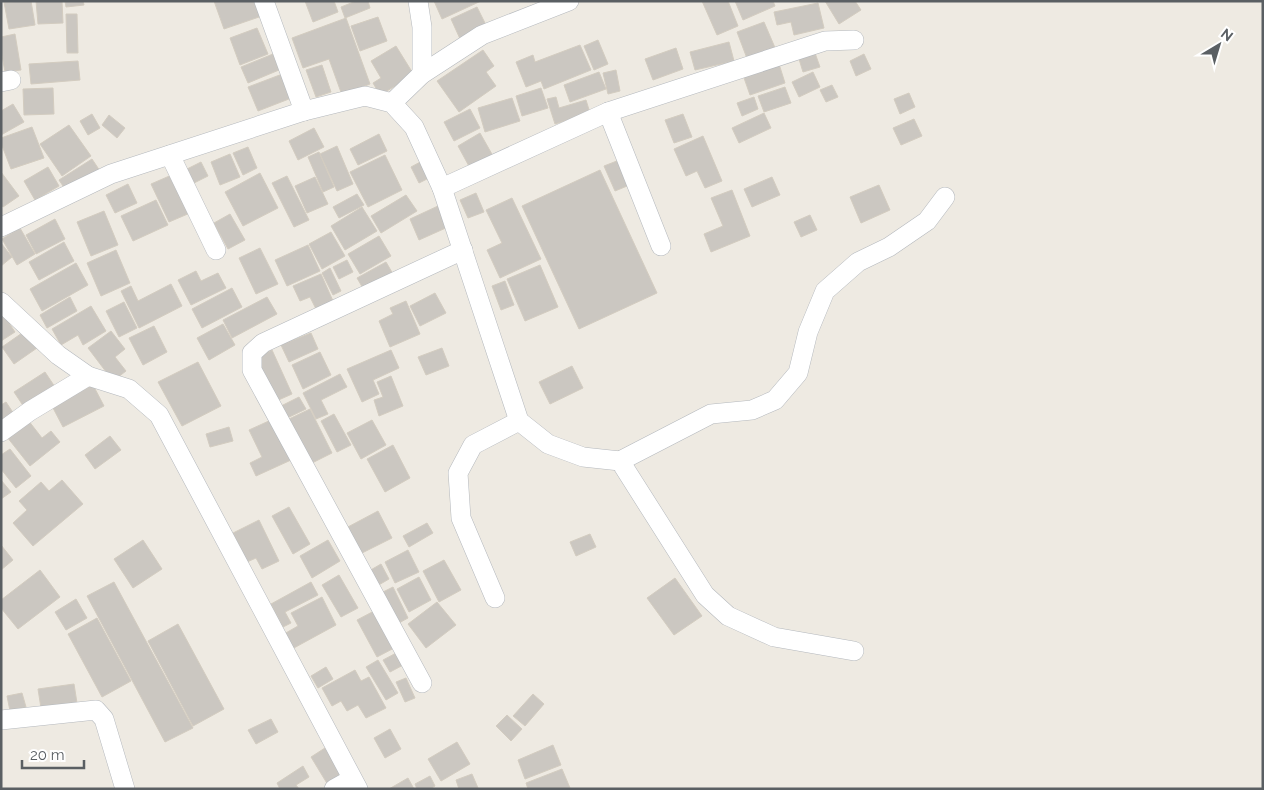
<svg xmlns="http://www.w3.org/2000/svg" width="1264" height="790" font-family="Raleway,sans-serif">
<rect width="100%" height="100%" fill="#eeeae2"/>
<g fill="#cbc7c1" stroke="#d3ccc0">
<polygon points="31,1 35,25 9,29 4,2"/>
<polygon points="36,1 62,1 63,23 38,24"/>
<polygon points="65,1 83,1 84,5 66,7"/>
<polygon points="214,1 257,1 262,16 224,29"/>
<polygon points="305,1 334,1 338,12 313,22"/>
<polygon points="356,1 368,1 370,8 345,18 341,7"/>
<polygon points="434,1 481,1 442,19"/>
<polygon points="702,1 728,1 738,26 717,35"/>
<polygon points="735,1 773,1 775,6 743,20"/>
<polygon points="825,1 855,1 861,10 839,24"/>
<polygon points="818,3 824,28 794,35 791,22 777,25 774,12"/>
<polygon points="477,7 488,29 461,41 451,19"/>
<polygon points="66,14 77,14 78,53 67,53"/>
<polygon points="378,17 387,41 360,51 351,26"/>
<polygon points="346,18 370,84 342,95 329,59 303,68 292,38"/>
<polygon points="764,22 776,50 748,61 737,32"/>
<polygon points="257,28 268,54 240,65 230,38"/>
<polygon points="15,34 21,70 5,72 1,50 1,37"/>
<polygon points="598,40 608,64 594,70 584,46"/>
<polygon points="729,42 734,61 695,70 690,52"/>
<polygon points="580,45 591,70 544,89 541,81 526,87 516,62 533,55 535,62"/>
<polygon points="396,46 414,75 380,95 373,83 381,78 371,61"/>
<polygon points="676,48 683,69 653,80 645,59"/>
<polygon points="483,50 494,66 486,72 496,86 459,112 437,81"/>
<polygon points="815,53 820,67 803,72 799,59"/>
<polygon points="273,54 279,70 248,83 241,67"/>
<polygon points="864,54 871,69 856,76 850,61"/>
<polygon points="78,61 80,80 31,84 29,64"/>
<polygon points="779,64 785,83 750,95 743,75"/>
<polygon points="322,65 331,92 316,97 306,70"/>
<polygon points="616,70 620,91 608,94 603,73"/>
<polygon points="599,72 606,89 570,102 564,85"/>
<polygon points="813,72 820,87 799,97 792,82"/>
<polygon points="285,73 294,97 258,111 248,87"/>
<polygon points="832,85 838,97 826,102 820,90"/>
<polygon points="785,87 791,103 764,112 758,96"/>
<polygon points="53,88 54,114 24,115 23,89"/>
<polygon points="541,88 548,108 522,116 516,96"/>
<polygon points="909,93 915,107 900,114 894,99"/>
<polygon points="556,97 559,108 586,100 590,113 555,124 547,99"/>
<polygon points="754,97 758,109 742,116 737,103"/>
<polygon points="512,98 520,121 485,132 478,108"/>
<polygon points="13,104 24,122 1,135 1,111"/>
<polygon points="470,109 480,128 454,141 444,122"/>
<polygon points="764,113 771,128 739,143 732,128"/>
<polygon points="92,114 100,128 88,135 80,121"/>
<polygon points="683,114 692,137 674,143 665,120"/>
<polygon points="109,115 125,128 117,138 102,125"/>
<polygon points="914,119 922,136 901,145 893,128"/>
<polygon points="69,125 91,156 62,176 40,144"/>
<polygon points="32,127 44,158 11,169 1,143 1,138"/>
<polygon points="314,128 324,147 298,160 289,141"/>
<polygon points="480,133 493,156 470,168 458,146"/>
<polygon points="379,134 387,151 358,165 350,149"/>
<polygon points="703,136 722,181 705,188 697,171 686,176 674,149"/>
<polygon points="337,146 353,184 337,191 320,154"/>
<polygon points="248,147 257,168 243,175 233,153"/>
<polygon points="319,152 334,187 323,192 308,157"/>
<polygon points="230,154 240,177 220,185 211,162"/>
<polygon points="385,155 402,190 368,207 350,172"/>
<polygon points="92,159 100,171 67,192 59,180"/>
<polygon points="622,159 632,184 615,191 604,166"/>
<polygon points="424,160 433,176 419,183 411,167"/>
<polygon points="201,162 208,176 192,184 185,170"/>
<polygon points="48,167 59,186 35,200 24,181"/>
<polygon points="600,170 657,293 579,329 522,206"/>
<polygon points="1,172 19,196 3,207 1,205"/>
<polygon points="260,173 278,208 243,226 225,192"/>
<polygon points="174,174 190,213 169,222 151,184"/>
<polygon points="287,176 309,220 294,227 272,183"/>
<polygon points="315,177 328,204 307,213 295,186"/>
<polygon points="772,177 780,195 752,207 744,189"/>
<polygon points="128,184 137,203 115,213 106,195"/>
<polygon points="879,185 890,210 861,223 850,197"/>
<polygon points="732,190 750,236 711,252 704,234 723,226 711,198"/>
<polygon points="476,193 484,212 468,218 460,200"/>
<polygon points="357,194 364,205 339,218 333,207"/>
<polygon points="406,195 417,211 381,233 371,216"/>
<polygon points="512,198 541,259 500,278 487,250 502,243 486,210"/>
<polygon points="156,200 168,225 133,241 121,216"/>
<polygon points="438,206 448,227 419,240 410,219"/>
<polygon points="362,207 377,231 345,250 331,226"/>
<polygon points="104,211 118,245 91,256 77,222"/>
<polygon points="230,214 245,240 228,249 214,223"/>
<polygon points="810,215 817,230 801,237 794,222"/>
<polygon points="55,219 65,239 36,254 26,235"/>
<polygon points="20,228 35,254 17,265 2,239"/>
<polygon points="331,232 345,256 322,269 309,244"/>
<polygon points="379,236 391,256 360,274 348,254"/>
<polygon points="64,242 74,261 39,280 29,262"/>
<polygon points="1,243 12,257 1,266"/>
<polygon points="308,245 320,271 287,286 275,260"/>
<polygon points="260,248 278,284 256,294 239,258"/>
<polygon points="116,250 130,283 101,296 87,263"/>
<polygon points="347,260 353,272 339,279 333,267"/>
<polygon points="386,262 393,274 364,290 357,278"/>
<polygon points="76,263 88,285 42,311 30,289"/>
<polygon points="540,265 558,307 525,321 507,279"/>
<polygon points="330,268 341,291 333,295 322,273"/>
<polygon points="196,271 201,281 218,273 226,288 191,305 178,280"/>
<polygon points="321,274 333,301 316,309 310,297 300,301 293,286"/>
<polygon points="505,281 514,305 501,310 492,286"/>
<polygon points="171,284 182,306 139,328 121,291 131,286 138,301"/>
<polygon points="232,288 242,307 202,328 192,309"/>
<polygon points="435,293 446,313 420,326 410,306"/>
<polygon points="70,297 77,311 47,328 40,315"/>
<polygon points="267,297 277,314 232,338 223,320"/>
<polygon points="406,301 420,334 390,347 379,321 393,314 390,308"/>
<polygon points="124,302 137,328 119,337 106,311"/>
<polygon points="91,306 106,331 83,345 78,335 61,345 52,329"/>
<polygon points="1,311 15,332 1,341"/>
<polygon points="223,324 235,345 209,360 197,338"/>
<polygon points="154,326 167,352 143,365 129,338"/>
<polygon points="25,331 37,348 14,364 2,347"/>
<polygon points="111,331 125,349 115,357 126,371 113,381 88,348"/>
<polygon points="311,333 318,349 289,362 281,345"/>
<polygon points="442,348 449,366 426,375 418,357"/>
<polygon points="272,350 292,394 274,402 254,359"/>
<polygon points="391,350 399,368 373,380 379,394 362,402 347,369"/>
<polygon points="320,352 331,375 303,389 292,365"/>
<polygon points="198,362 221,406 182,426 158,382"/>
<polygon points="572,366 583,388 550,404 539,382"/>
<polygon points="45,372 55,387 24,407 14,392"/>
<polygon points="340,374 347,387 321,400 328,414 316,419 303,393"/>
<polygon points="391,376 403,406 379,416 374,400 383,397 377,382"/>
<polygon points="93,385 104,406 63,427 52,406"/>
<polygon points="299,397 306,409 285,419 279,407"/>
<polygon points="6,402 16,417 1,427 1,405"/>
<polygon points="310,409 332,453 310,464 287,420"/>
<polygon points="334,414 351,445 337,452 321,421"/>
<polygon points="28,420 42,438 51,431 60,442 30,466 7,437"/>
<polygon points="271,420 291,460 256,476 250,463 262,457 249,430"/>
<polygon points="372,420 386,445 361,459 347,433"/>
<polygon points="229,427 233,441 210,447 206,434"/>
<polygon points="110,436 121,450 95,469 85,455"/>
<polygon points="393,445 410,478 385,492 367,459"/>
<polygon points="10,449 31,476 16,488 1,469 1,455"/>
<polygon points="1,480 11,492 1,499"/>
<polygon points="62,480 83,504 33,546 13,523 27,510 19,501 41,482 49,491"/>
<polygon points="289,507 310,544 293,554 272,516"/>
<polygon points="378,511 392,538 360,554 346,528"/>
<polygon points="259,520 279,561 262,569 256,558 247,562 233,533"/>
<polygon points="427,523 433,533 409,547 403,536"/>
<polygon points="590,534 596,547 576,556 570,542"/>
<polygon points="143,540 162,569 133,588 114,559"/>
<polygon points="328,540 340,561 312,578 300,556"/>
<polygon points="1,545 13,560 1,570"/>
<polygon points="408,550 419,572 395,583 385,562"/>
<polygon points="444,560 461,590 439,602 423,571"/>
<polygon points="381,564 389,579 377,586 369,571"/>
<polygon points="40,570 60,597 18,629 1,608 1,600"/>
<polygon points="339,575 358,608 341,617 322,585"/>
<polygon points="419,577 431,600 409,612 397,589"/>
<polygon points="675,578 702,616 674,635 647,598"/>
<polygon points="114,582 193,728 165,742 87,596"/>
<polygon points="311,582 318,595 285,612 291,623 283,627 271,604"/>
<polygon points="393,587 408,618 397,624 381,593"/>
<polygon points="322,597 336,625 292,649 284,634 298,626 291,613"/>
<polygon points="76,599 87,618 66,630 55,612"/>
<polygon points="437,602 456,625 426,648 408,624"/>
<polygon points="376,610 396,647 377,657 357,620"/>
<polygon points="97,618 131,681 102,697 68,634"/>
<polygon points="178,624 224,709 193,726 148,641"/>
<polygon points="400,651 407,663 390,672 383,660"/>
<polygon points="378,660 398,693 386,700 366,667"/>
<polygon points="326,667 333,679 318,688 311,676"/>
<polygon points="355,670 361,681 369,677 386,708 366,718 358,705 347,711 341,701 332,706 322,688"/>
<polygon points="406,678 415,698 405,702 396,682"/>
<polygon points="74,684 77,703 41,708 38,689"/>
<polygon points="22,693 26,707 10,711 7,696"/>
<polygon points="533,694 544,704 525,726 513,716"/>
<polygon points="507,715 522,729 511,741 496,726"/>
<polygon points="271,719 278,732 256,744 248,730"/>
<polygon points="390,729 401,749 385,758 374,738"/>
<polygon points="457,742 470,764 441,781 428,759"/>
<polygon points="553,745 561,765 525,779 518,760"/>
<polygon points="325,748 343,776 328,785 311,757"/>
<polygon points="303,766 309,777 296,785 299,789 280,789 277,783"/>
<polygon points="562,769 570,788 528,789 526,783"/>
<polygon points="472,774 478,788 459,789 456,780"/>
<polygon points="430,776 435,786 430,789 417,789 415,784"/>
<polygon points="408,778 414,789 389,789"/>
</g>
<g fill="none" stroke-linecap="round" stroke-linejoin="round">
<g stroke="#b4b8bd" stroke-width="20">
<g id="street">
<polyline points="264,1 304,111"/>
<polyline points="418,1 422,27 422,74"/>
<polyline points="1,82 11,80"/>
<polyline points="392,103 422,74 482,35 569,1"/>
<polyline points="608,112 661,246"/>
<polyline points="170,155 216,250"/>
<polyline points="442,188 608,112 825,41 854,40"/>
<polyline points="1,227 111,174 304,111 365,96 392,103 414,127 442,188 519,421 548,444 583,457 620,461 705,595 728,616 774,637 854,651"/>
<polyline points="1,302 58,355 88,376 129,389 159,415 358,789"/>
<polyline points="1,432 30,411 88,376"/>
<polyline points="620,461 711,414 752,410 775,400 798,373 808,332 825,291 858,262 889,247 927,221 945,197"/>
<polyline points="495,598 461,518 458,473 473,445 519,421"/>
<polyline points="422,683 252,370 252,353 263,343 463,250"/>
<polyline points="1,720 96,710 104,719 125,789"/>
<polyline points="334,789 352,779"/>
</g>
</g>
<use href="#street" stroke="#fff" stroke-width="19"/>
</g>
<rect width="1264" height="790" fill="none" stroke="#5a5f63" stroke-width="5"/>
<g transform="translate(1219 45) rotate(38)" stroke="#ffffff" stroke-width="4" paint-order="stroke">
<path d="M0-4L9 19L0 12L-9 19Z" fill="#5a5f63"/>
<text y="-8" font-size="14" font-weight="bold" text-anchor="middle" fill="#5a5f63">N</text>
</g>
<path d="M22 760v8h62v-8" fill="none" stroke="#5a5f63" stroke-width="2.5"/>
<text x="30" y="760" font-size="15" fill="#5a5f63" stroke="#ffffff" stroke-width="4" paint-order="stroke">20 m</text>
</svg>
